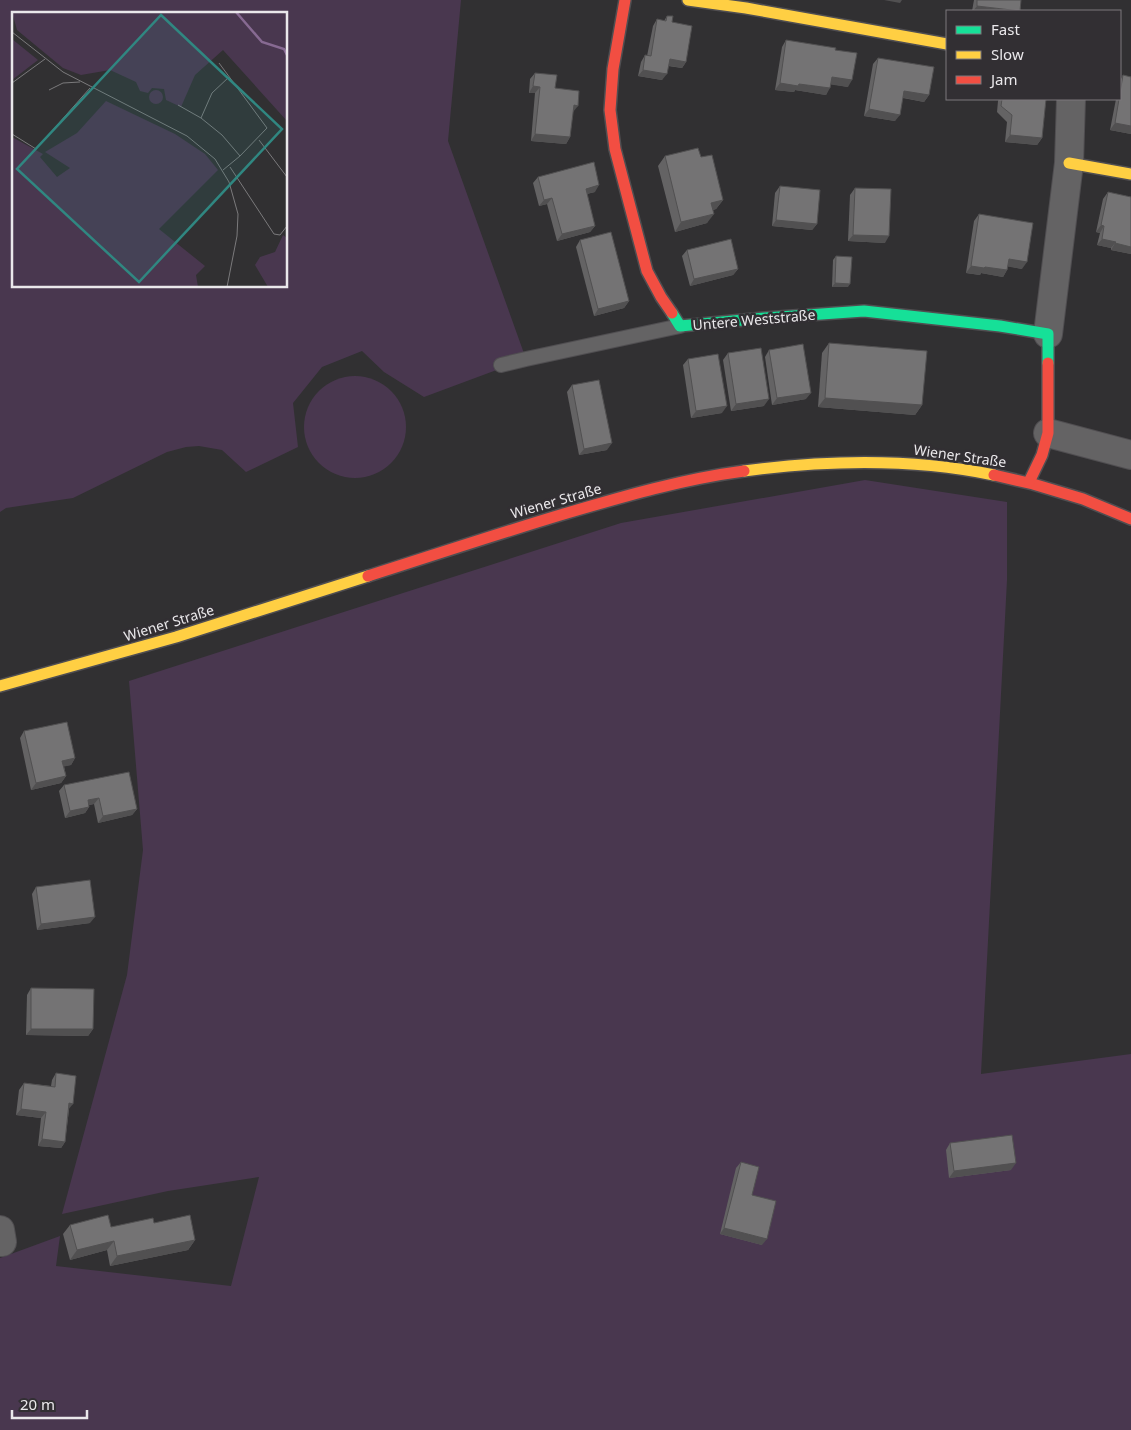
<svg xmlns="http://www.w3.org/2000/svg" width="1131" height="1430" font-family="'Noto Sans',sans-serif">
<rect width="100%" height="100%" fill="#313032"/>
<g fill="#49374f" fill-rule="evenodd">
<path d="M0,0H461L448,141L526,359L424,397L384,372L362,351L322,367L293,403L298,447L246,472L222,450L199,446L186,447L167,452L73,498L6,508L0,512ZM14,14H286V286H14Z"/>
<circle cx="355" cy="427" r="51"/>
<polygon points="865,480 1007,502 1007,580 981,1074 1131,1054 1131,1430 0,1430 0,1258 60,1236 56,1266 231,1286 259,1177 168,1191 62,1214 127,975 143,850 129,681 621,523"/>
</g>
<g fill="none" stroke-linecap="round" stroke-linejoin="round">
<g stroke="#504e51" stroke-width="16">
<polyline id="lane" points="501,365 526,359 680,326"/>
</g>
<g stroke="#504e51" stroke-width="30">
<g id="street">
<polyline points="1048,334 1069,163 1071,99"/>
<polyline points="1048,433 1131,455"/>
<polyline points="0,1230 2,1242 0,1242"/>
</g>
</g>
<g stroke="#504e51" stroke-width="14">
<polyline id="fast" points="672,313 680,326 765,318 864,311 1000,326 1048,334 1048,363"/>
</g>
<g stroke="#504e51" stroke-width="14">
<g id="slow">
<polyline points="688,0 746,8 947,44"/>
<polyline points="1069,163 1131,174"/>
<path d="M744,471C826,460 912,458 994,475"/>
<polyline points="0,686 176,637 368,576"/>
</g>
</g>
<g stroke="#504e51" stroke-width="14">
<g id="jam">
<polyline points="625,0 613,69 610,110 615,149 647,271 661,297 672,313"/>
<polyline points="994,475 1033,484 1083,499 1131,519"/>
<polyline points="1029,482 1042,455 1048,433 1048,363"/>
<path d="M368,576C434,555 500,533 567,513C625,496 683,479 744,471"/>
</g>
</g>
<use href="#lane" stroke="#646364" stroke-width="14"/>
<use href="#street" stroke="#646364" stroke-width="28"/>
<use href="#fast" stroke="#16e098" stroke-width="11"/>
<use href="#slow" stroke="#ffcf43" stroke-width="11"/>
<use href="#jam" stroke="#f24e42" stroke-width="11"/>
</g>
<g fill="#646364">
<polygon points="974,0 1021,0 1020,11 972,11"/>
<polygon points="667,16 672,22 686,62 682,68 668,66 662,80 638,76 641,62 645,55 647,56 653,26 657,19 664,21"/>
<polygon points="786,40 835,50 848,87 831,84 826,95 795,90 794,92 775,90 782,47"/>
<polygon points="878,58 929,95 924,102 903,98 895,121 864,116 873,64"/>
<polygon points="535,73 555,88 573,112 570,137 566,144 531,141 535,93 529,93 530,79"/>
<polygon points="1123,75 1131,77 1131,134 1110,130 1116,99 1120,99 1120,81"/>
<polygon points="999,99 1046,99 1042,138 1037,145 1005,142 1007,122 997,112 998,101"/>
<polygon points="665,156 701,157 723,200 716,209 713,210 707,223 675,232 658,166"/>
<polygon points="538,177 595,192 587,194 595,226 590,232 557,241 547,204 539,206 533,183"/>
<polygon points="780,186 817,224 812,230 772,226 775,193"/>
<polygon points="855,188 885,243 848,241 850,195"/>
<polygon points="1108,192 1131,197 1131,254 1111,250 1111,248 1097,245 1100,233 1096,232 1103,199"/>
<polygon points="979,214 1022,269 1008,266 1007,270 1003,277 981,273 980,275 966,273 974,221"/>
<polygon points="580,240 629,301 624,308 594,316 576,247"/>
<polygon points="687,250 738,269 733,275 690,286 682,256"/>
<polygon points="836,256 848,287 832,287 833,260"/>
<polygon points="829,343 922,405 915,415 818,407 822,353"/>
<polygon points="769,350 806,399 772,405 765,357"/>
<polygon points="728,353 764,406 731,411 723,360"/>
<polygon points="688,359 722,413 691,418 683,365"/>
<polygon points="572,385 607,450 579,455 567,392"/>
<polygon points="24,731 75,758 71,765 64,766 66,776 61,783 31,790 20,738"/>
<polygon points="64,785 137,809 132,815 98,823 94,804 89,805 89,807 85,813 65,818 59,791"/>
<polygon points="36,887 90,923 37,930 32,894"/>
<polygon points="31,988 93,1029 88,1036 26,1035 27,995"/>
<polygon points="56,1073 69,1110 65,1142 61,1148 38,1146 41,1118 16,1115 19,1090 24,1083 51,1086 52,1080"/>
<polygon points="950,1143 1011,1170 949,1178 946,1150"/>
<polygon points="741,1162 752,1195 762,1245 720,1234 736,1168"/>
<polygon points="154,1223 195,1240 188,1250 110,1266 107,1250 70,1260 63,1234 70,1225 111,1227"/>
</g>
<g fill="#515051">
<polygon points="884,0 902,0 900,3"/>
<polygon points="977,6 1019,11 973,11"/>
<polygon points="670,59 686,62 682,68 665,65"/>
<polygon points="643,70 667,74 662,80 638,76"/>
<polygon points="832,77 852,80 848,87 827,84"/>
<polygon points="780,83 799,84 830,88 826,95 795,90 794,92 775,90"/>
<polygon points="533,86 540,87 535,93 529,93"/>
<polygon points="904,91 929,95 924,102 900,97"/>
<polygon points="574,105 578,106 573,112 569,112"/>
<polygon points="869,109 900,115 895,121 864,116"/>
<polygon points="1115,123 1131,126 1131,134 1110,130"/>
<polygon points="535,134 570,137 566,144 531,141"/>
<polygon points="1010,135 1042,138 1037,145 1005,142"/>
<polygon points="599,185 595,192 581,195 586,189"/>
<polygon points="552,198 547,204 539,206 544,200"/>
<polygon points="723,200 716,209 704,212 711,203"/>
<polygon points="714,214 707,223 675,232 681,222"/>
<polygon points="776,220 817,224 812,230 772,226"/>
<polygon points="1101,225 1104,226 1100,233 1096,232"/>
<polygon points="595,226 590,232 557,241 562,234"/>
<polygon points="853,235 889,236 885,243 848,241"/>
<polygon points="1102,239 1116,242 1111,248 1097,245"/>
<polygon points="1115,243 1131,247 1131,254 1111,250"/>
<polygon points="1009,259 1027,262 1022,269 1004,266"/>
<polygon points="971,266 985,267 1007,270 1003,277 981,273 980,275 966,273"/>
<polygon points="738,269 733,275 690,286 694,279"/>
<polygon points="835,283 850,284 848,287 832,287"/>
<polygon points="629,301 624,308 594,316 598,309"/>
<polygon points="811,393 806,399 772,405 777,398"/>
<polygon points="825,398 922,405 915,415 818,407"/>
<polygon points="769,399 764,406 731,411 736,404"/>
<polygon points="727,406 722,413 691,418 696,411"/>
<polygon points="612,443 607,450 579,455 584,449"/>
<polygon points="75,758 71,765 58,768 62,761"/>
<polygon points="66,776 61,783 31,790 36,783"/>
<polygon points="99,798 94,804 83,806 88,800"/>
<polygon points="89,807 85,813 65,818 70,811"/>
<polygon points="137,809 132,815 98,823 103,816"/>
<polygon points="95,917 90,923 37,930 41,924"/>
<polygon points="31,1029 93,1029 88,1036 26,1035"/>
<polygon points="69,1103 73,1104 68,1110"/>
<polygon points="21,1109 46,1112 41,1118 16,1115"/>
<polygon points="42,1139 65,1142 61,1148 38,1146"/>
<polygon points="1016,1163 1011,1170 949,1178 954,1171"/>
<polygon points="724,1228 767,1239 762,1245 720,1234"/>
<polygon points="195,1240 188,1250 110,1266 117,1256"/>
<polygon points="114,1241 107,1250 70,1260 77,1250"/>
</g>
<g fill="#747374" stroke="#515051">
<polygon points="977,0 1021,0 1020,11 977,6"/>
<polygon points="667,16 673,16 672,22 692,26 686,62 670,59 667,74 643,70 645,55 651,56 657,19 666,21"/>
<polygon points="786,40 836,48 835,50 857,53 852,80 832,77 830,88 799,84 798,86 780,83"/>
<polygon points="878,58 934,67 929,95 904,91 900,115 869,109"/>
<polygon points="535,73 557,75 555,88 579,91 578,106 574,105 570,137 535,134 540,87 533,86"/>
<polygon points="1123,75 1131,77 1131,126 1115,123"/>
<polygon points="1002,99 1046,99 1042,138 1010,135 1012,115 1001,106"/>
<polygon points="698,148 701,157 712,155 723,200 711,203 714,214 681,222 665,156"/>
<polygon points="594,162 599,185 586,189 595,226 562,234 552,198 544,200 538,177"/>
<polygon points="780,186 820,190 817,224 776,220"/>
<polygon points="855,188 891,189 889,236 853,235"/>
<polygon points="1108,192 1131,197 1131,247 1115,243 1116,242 1102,239 1104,226 1101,225"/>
<polygon points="979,214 1033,223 1027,262 1009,259 1007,270 985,267 984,268 971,266"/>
<polygon points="611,232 629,301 598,309 580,240"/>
<polygon points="731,239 738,269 694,279 687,250"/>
<polygon points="836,256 852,257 850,284 835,283"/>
<polygon points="829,343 927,351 922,405 825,398"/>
<polygon points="803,344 811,393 777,398 769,350"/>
<polygon points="761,348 769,399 736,404 728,353"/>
<polygon points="718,354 727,406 696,411 688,359"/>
<polygon points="599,380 612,443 584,449 572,385"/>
<polygon points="67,722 75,758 62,761 66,776 36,783 24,731"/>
<polygon points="129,772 137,809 103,816 99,798 88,800 89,807 70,811 64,785"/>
<polygon points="90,880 95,917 41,924 36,887"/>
<polygon points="31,988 94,989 93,1029 31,1029"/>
<polygon points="56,1073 76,1076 73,1104 69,1103 65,1142 42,1139 46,1112 21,1109 24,1083 55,1087"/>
<polygon points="1012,1135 1016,1163 954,1171 950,1143"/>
<polygon points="741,1162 759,1167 752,1195 776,1201 767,1239 724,1228"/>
<polygon points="108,1215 111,1227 153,1218 154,1223 190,1215 195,1240 117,1256 114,1241 77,1250 70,1225"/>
</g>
<g text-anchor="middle" stroke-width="5" stroke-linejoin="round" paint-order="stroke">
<g font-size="14" fill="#eae8eb" stroke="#322f33">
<text transform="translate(754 320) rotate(-5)" y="5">Untere Weststraße</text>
<text transform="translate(960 456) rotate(8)" y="5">Wiener Straße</text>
<text transform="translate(556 501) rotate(-16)" y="5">Wiener Straße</text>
<text transform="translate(169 623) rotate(-17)" y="5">Wiener Straße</text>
</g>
</g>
<g transform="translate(12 12)">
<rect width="275" height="275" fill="#313032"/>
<path d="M0,0H275V109L211,38L183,63L169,95L154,88L152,77L140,76L136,81L128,79L124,70L98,58L69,63L51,56L5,18ZM0,27L26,48L0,68ZM137 85a7 7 0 1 1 14 0a7 7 0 1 1-14 0ZM94,89L163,122L193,142L206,158L147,217L193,254L184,263L186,275H0V125L31,142L28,145L45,165L58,156L33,140L65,121ZM271,223L275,226V275H256L243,253L248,245L263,240Z" fill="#49374f"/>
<path fill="none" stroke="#876a92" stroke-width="2.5" d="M224,0L250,30L272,37L275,43"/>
<path fill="none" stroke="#7b7a7c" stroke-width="1" d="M0,20L51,60L175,124L203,147L217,170L226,202L225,224L215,275M207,51L255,116L228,144M0,71L33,47M37,78L51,71L68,70M166,93L189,106M0,122L24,137L78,76M247,128L275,165M218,155L262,222L268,223L275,214M211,158L228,144L210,123L189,106L200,81L217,65"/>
<path fill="#308781" fill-opacity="0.15" stroke="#308781" stroke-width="2.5" d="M149,3L270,117L127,270L5,157Z"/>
<rect width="275" height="275" fill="none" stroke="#eae8eb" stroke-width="2.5"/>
</g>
<rect x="946" y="10" width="175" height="90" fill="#322f33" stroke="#7c797d"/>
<rect x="956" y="26" width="25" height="8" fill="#16e098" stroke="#7c797d"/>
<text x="991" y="35" font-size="15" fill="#eae8eb">Fast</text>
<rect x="956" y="51" width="25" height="8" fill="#ffcf43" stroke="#7c797d"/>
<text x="991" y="60" font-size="15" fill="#eae8eb">Slow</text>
<rect x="956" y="76" width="25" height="8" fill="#f24e42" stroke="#7c797d"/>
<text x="991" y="85" font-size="15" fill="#eae8eb">Jam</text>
<path d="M12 1410v8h75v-8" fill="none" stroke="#eae8eb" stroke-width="2.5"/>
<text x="20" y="1410" font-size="15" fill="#eae8eb" stroke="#322f33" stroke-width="4" paint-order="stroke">20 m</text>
</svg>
